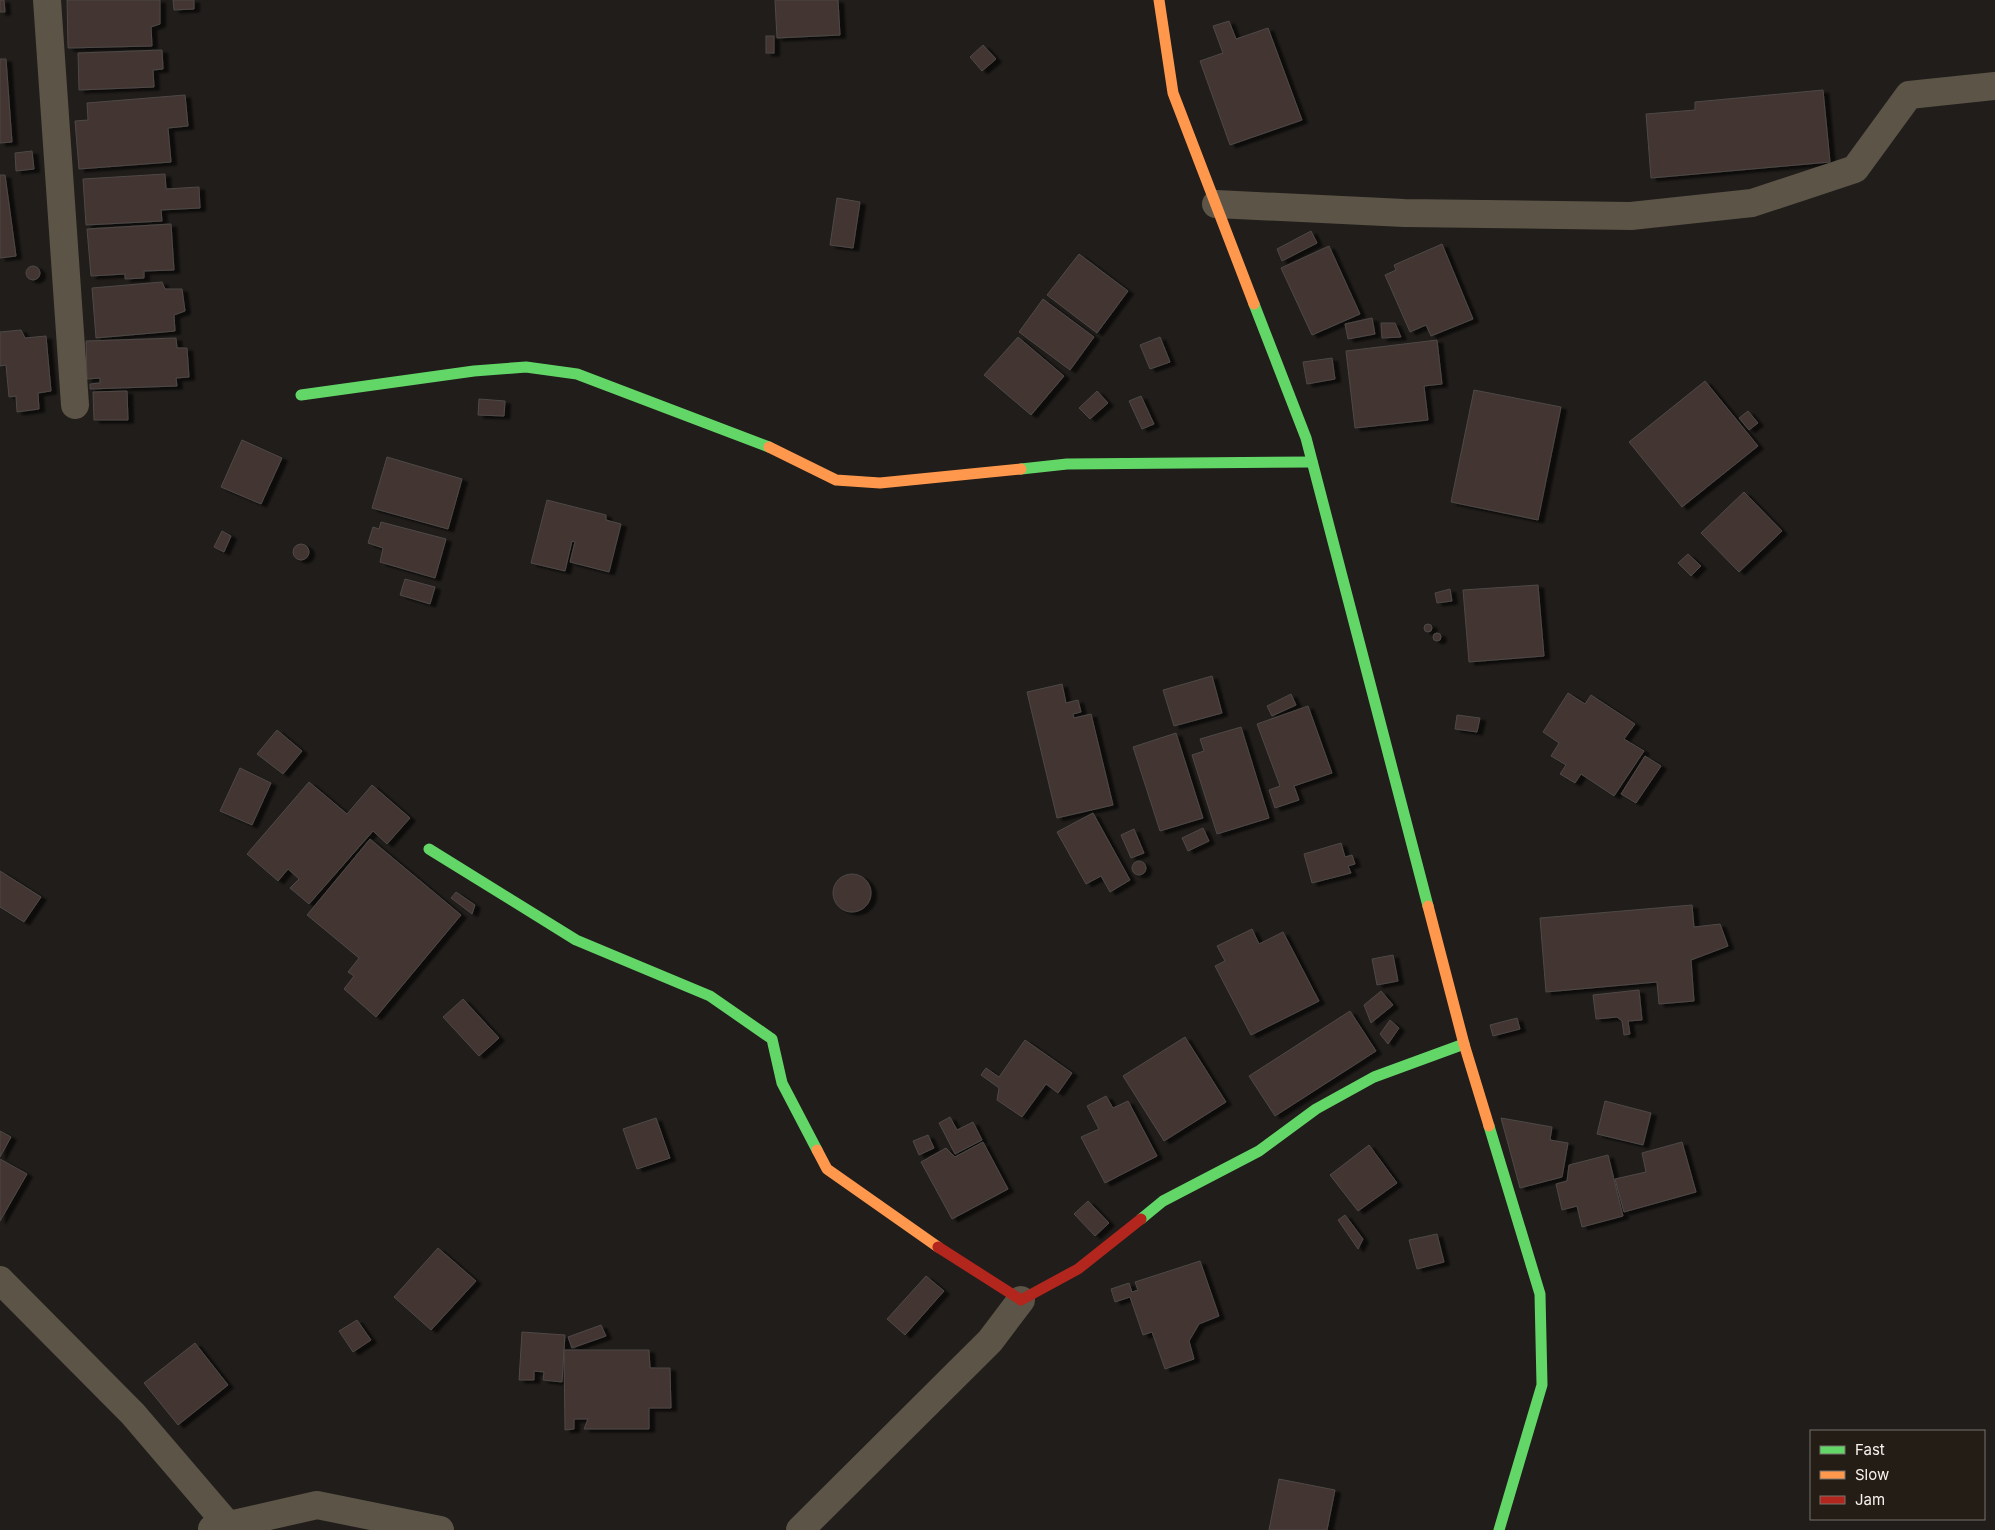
<svg xmlns="http://www.w3.org/2000/svg" width="1995" height="1530" font-family="Inter,sans-serif">
<defs>
<filter id="shadow"><feDropShadow dx="5.5" dy="3" stdDeviation="1" flood-color="#0009"/></filter>
</defs>
<rect width="100%" height="100%" fill="#201d1a"/>
<g fill="#433531" stroke="#4d4947" filter="url(#shadow)">
<polygon points="0,0 4,0 5,12 0,12"/>
<polygon points="67,0 160,0 160,24 151,27 152,46 68,48"/>
<polygon points="173,0 194,0 194,9 174,10"/>
<polygon points="775,0 838,0 840,35 777,38"/>
<polygon points="1229,21 1236,39 1268,28 1302,120 1230,145 1200,61 1223,53 1213,26"/>
<rect x="766" y="36" width="8" height="17"/>
<polygon points="983,45 996,59 982,71 970,57"/>
<polygon points="162,50 163,69 153,70 154,87 79,90 78,53"/>
<polygon points="0,59 6,59 12,142 0,143"/>
<polygon points="1823,90 1830,162 1651,178 1646,114 1695,110 1695,102"/>
<polygon points="185,95 188,126 168,128 171,162 79,169 75,121 88,120 87,103"/>
<polygon points="32,151 34,169 16,171 15,153"/>
<polygon points="165,174 166,189 199,187 200,208 161,210 162,221 86,225 83,179"/>
<polygon points="0,175 5,175 16,256 0,258"/>
<polygon points="837,198 860,202 853,248 830,245"/>
<polygon points="171,224 174,270 144,271 144,278 125,279 125,274 91,276 87,229"/>
<polygon points="1311,231 1317,243 1282,261 1277,249"/>
<polygon points="1442,244 1473,319 1431,336 1426,325 1410,332 1385,275 1396,270 1394,265"/>
<polygon points="1329,246 1360,314 1312,335 1281,268"/>
<polygon points="1079,254 1128,291 1097,333 1047,295"/>
<circle cx="33" cy="273" r="7"/>
<polygon points="162,282 165,289 182,289 185,311 174,315 175,331 96,338 92,288"/>
<polygon points="1043,299 1094,337 1070,370 1019,332"/>
<polygon points="1372,318 1375,334 1348,339 1345,324"/>
<polygon points="1381,323 1395,323 1401,337 1382,338"/>
<polygon points="21,330 25,338 46,336 51,391 38,393 39,409 17,412 16,396 9,397 6,365 0,366 0,332"/>
<polygon points="1018,337 1064,376 1031,415 984,375"/>
<polygon points="1160,337 1170,362 1150,369 1140,345"/>
<polygon points="176,338 177,348 187,348 189,377 176,378 177,386 90,389 90,384 100,383 100,378 87,379 86,341"/>
<polygon points="1437,340 1442,384 1424,386 1428,420 1355,428 1346,351"/>
<polygon points="1332,358 1335,379 1307,384 1303,362"/>
<polygon points="1705,381 1758,446 1682,507 1629,442"/>
<polygon points="1474,390 1561,407 1538,520 1451,502"/>
<polygon points="127,391 128,420 94,420 93,392"/>
<polygon points="1097,391 1108,403 1090,419 1079,408"/>
<polygon points="1141,396 1154,424 1142,429 1129,401"/>
<polygon points="479,399 505,401 504,416 478,415"/>
<polygon points="1748,411 1758,423 1749,430 1739,418"/>
<polygon points="242,440 282,458 261,504 221,487"/>
<polygon points="387,457 462,479 448,529 372,508"/>
<polygon points="1744,492 1782,531 1739,572 1701,533"/>
<polygon points="547,500 606,515 606,520 621,524 609,572 570,562 575,542 572,541 565,571 531,563"/>
<polygon points="381,522 446,539 435,578 380,562 383,548 368,543 373,527 379,529"/>
<polygon points="222,531 231,536 224,552 214,547"/>
<circle cx="301" cy="552" r="8"/>
<polygon points="1688,554 1701,566 1691,576 1678,563"/>
<polygon points="405,579 435,587 430,604 400,595"/>
<polygon points="1538,585 1544,656 1469,662 1463,590"/>
<polygon points="1450,589 1452,601 1437,603 1435,593"/>
<circle cx="1428" cy="628" r="4"/>
<circle cx="1437" cy="637" r="4"/>
<polygon points="1212,676 1222,713 1174,726 1163,690"/>
<polygon points="1062,684 1066,703 1078,700 1081,712 1073,714 1074,718 1091,714 1113,805 1057,818 1027,692"/>
<polygon points="1568,693 1585,704 1591,695 1635,724 1624,739 1644,751 1614,796 1581,774 1575,783 1560,774 1566,765 1551,756 1559,743 1543,732"/>
<polygon points="1291,694 1296,705 1272,716 1267,706"/>
<polygon points="1308,706 1332,773 1294,786 1299,800 1275,808 1269,790 1280,786 1257,724"/>
<polygon points="1457,715 1480,718 1477,732 1455,729"/>
<polygon points="1241,727 1269,818 1217,834 1192,755 1204,751 1200,739"/>
<polygon points="277,730 302,751 283,774 257,754"/>
<polygon points="1176,733 1203,818 1160,831 1133,747"/>
<polygon points="1645,756 1661,766 1636,803 1621,794"/>
<polygon points="240,768 271,783 252,825 220,811"/>
<polygon points="309,782 347,814 372,785 410,818 387,844 373,831 309,904 290,888 299,879 288,869 278,881 247,854"/>
<polygon points="1093,813 1130,880 1110,892 1101,876 1086,884 1057,832"/>
<polygon points="1203,828 1209,841 1188,851 1182,838"/>
<polygon points="1134,829 1144,853 1131,858 1121,835"/>
<polygon points="370,839 461,915 376,1017 344,989 354,976 348,972 359,958 307,915"/>
<polygon points="1341,843 1345,857 1352,855 1355,864 1348,866 1351,873 1312,883 1304,854"/>
<circle cx="1139" cy="868" r="7"/>
<polygon points="0,871 41,897 24,922 0,907"/>
<circle cx="852" cy="893" r="19"/>
<polygon points="456,892 475,905 472,914 451,898"/>
<polygon points="1692,905 1694,927 1720,924 1728,946 1691,960 1694,1001 1659,1004 1657,982 1546,992 1540,918"/>
<polygon points="1252,929 1259,944 1283,932 1319,1001 1251,1035 1215,966 1225,961 1217,946"/>
<polygon points="1393,955 1398,981 1377,985 1372,959"/>
<polygon points="1639,990 1642,1020 1628,1021 1630,1034 1624,1035 1622,1021 1617,1017 1596,1019 1593,995"/>
<polygon points="1381,991 1393,1005 1371,1023 1364,1005"/>
<polygon points="463,999 499,1038 479,1056 443,1017"/>
<polygon points="1350,1011 1376,1051 1275,1116 1249,1076"/>
<polygon points="1517,1018 1520,1029 1493,1036 1490,1025"/>
<polygon points="1390,1020 1399,1028 1388,1044 1380,1034"/>
<polygon points="1185,1037 1226,1102 1164,1141 1123,1076"/>
<polygon points="1025,1040 1072,1073 1058,1093 1046,1084 1022,1117 997,1100 999,1088 981,1075 986,1068 999,1077"/>
<polygon points="1106,1096 1113,1108 1128,1101 1157,1156 1105,1183 1081,1137 1099,1129 1087,1106"/>
<polygon points="1605,1101 1651,1113 1643,1145 1597,1134"/>
<polygon points="950,1117 957,1130 973,1122 982,1140 955,1154 939,1123"/>
<polygon points="656,1118 670,1158 637,1169 623,1129"/>
<polygon points="1501,1118 1552,1127 1550,1140 1568,1143 1562,1177 1520,1188"/>
<polygon points="0,1131 11,1137 0,1157"/>
<polygon points="928,1135 934,1148 919,1155 913,1141"/>
<polygon points="983,1142 1008,1189 952,1219 921,1162 946,1148 955,1157"/>
<polygon points="1682,1142 1696,1192 1624,1212 1615,1179 1646,1172 1642,1153"/>
<polygon points="1369,1145 1397,1183 1358,1211 1330,1175"/>
<polygon points="1608,1155 1623,1216 1582,1227 1577,1206 1562,1210 1556,1184 1567,1181 1569,1165"/>
<polygon points="0,1159 27,1174 0,1221"/>
<polygon points="1088,1201 1109,1223 1095,1236 1074,1214"/>
<polygon points="1345,1215 1363,1239 1358,1249 1338,1220"/>
<polygon points="1437,1234 1444,1262 1417,1269 1409,1240"/>
<polygon points="438,1248 476,1281 431,1330 394,1297"/>
<polygon points="1200,1261 1219,1316 1199,1324 1189,1341 1194,1359 1165,1369 1152,1332 1143,1335 1130,1297 1115,1302 1111,1289 1129,1283 1132,1292 1138,1290 1135,1282"/>
<polygon points="926,1276 944,1291 905,1335 887,1319"/>
<polygon points="357,1320 371,1340 353,1352 339,1331"/>
<polygon points="601,1325 606,1336 572,1348 568,1337"/>
<polygon points="522,1332 565,1335 562,1382 543,1380 544,1372 534,1371 534,1380 519,1380"/>
<polygon points="195,1343 228,1385 178,1425 144,1383"/>
<polygon points="564,1350 649,1350 650,1368 670,1368 671,1408 649,1408 649,1429 584,1429 588,1419 574,1419 574,1429 565,1430"/>
<polygon points="1279,1479 1335,1490 1327,1530 1269,1530"/>
</g>
<g fill="none" stroke-linecap="round" stroke-linejoin="round">
<g stroke="#5b5447" stroke-width="28">
<polyline points="47,0 75,405"/>
<polyline points="1216,204 1404,213 1631,216 1752,203 1855,169 1909,95 1995,86"/>
<polyline points="0,1280 133,1414 228,1525"/>
<polyline points="212,1529 317,1505 440,1530"/>
<polyline points="800,1530 990,1341 1021,1300"/>
</g>
<g stroke="#63d668" stroke-width="11">
<polyline points="1254,304 1306,438 1428,906"/>
<polyline points="301,395 474,371 526,367 577,374 769,447"/>
<polyline points="1021,469 1067,464 1312,462"/>
<polyline points="429,849 576,940 710,996 772,1039 782,1083 817,1150"/>
<polyline points="1489,1126 1540,1294 1542,1385 1499,1530"/>
<polyline points="1141,1219 1163,1201 1259,1151 1316,1109 1374,1077 1464,1044"/>
</g>
<g stroke="#ff974d" stroke-width="11">
<polyline points="1159,0 1173,93 1254,304"/>
<polyline points="769,447 836,480 880,483 1021,469"/>
<polyline points="1428,906 1464,1044 1489,1126"/>
<polyline points="817,1150 827,1169 938,1247"/>
</g>
<polyline stroke="#b3261e" stroke-width="11" points="938,1247 1021,1300 1078,1269 1141,1219"/>
</g>
<rect x="1810" y="1430" width="175" height="90" fill="#241d16" stroke="#79726c"/>
<rect x="1820" y="1446" width="25" height="8" fill="#63d668" stroke="#79726c"/>
<text x="1855" y="1455" font-size="15" fill="#f8f2ee">Fast</text>
<rect x="1820" y="1471" width="25" height="8" fill="#ff974d" stroke="#79726c"/>
<text x="1855" y="1480" font-size="15" fill="#f8f2ee">Slow</text>
<rect x="1820" y="1496" width="25" height="8" fill="#b3261e" stroke="#79726c"/>
<text x="1855" y="1505" font-size="15" fill="#f8f2ee">Jam</text>
</svg>
